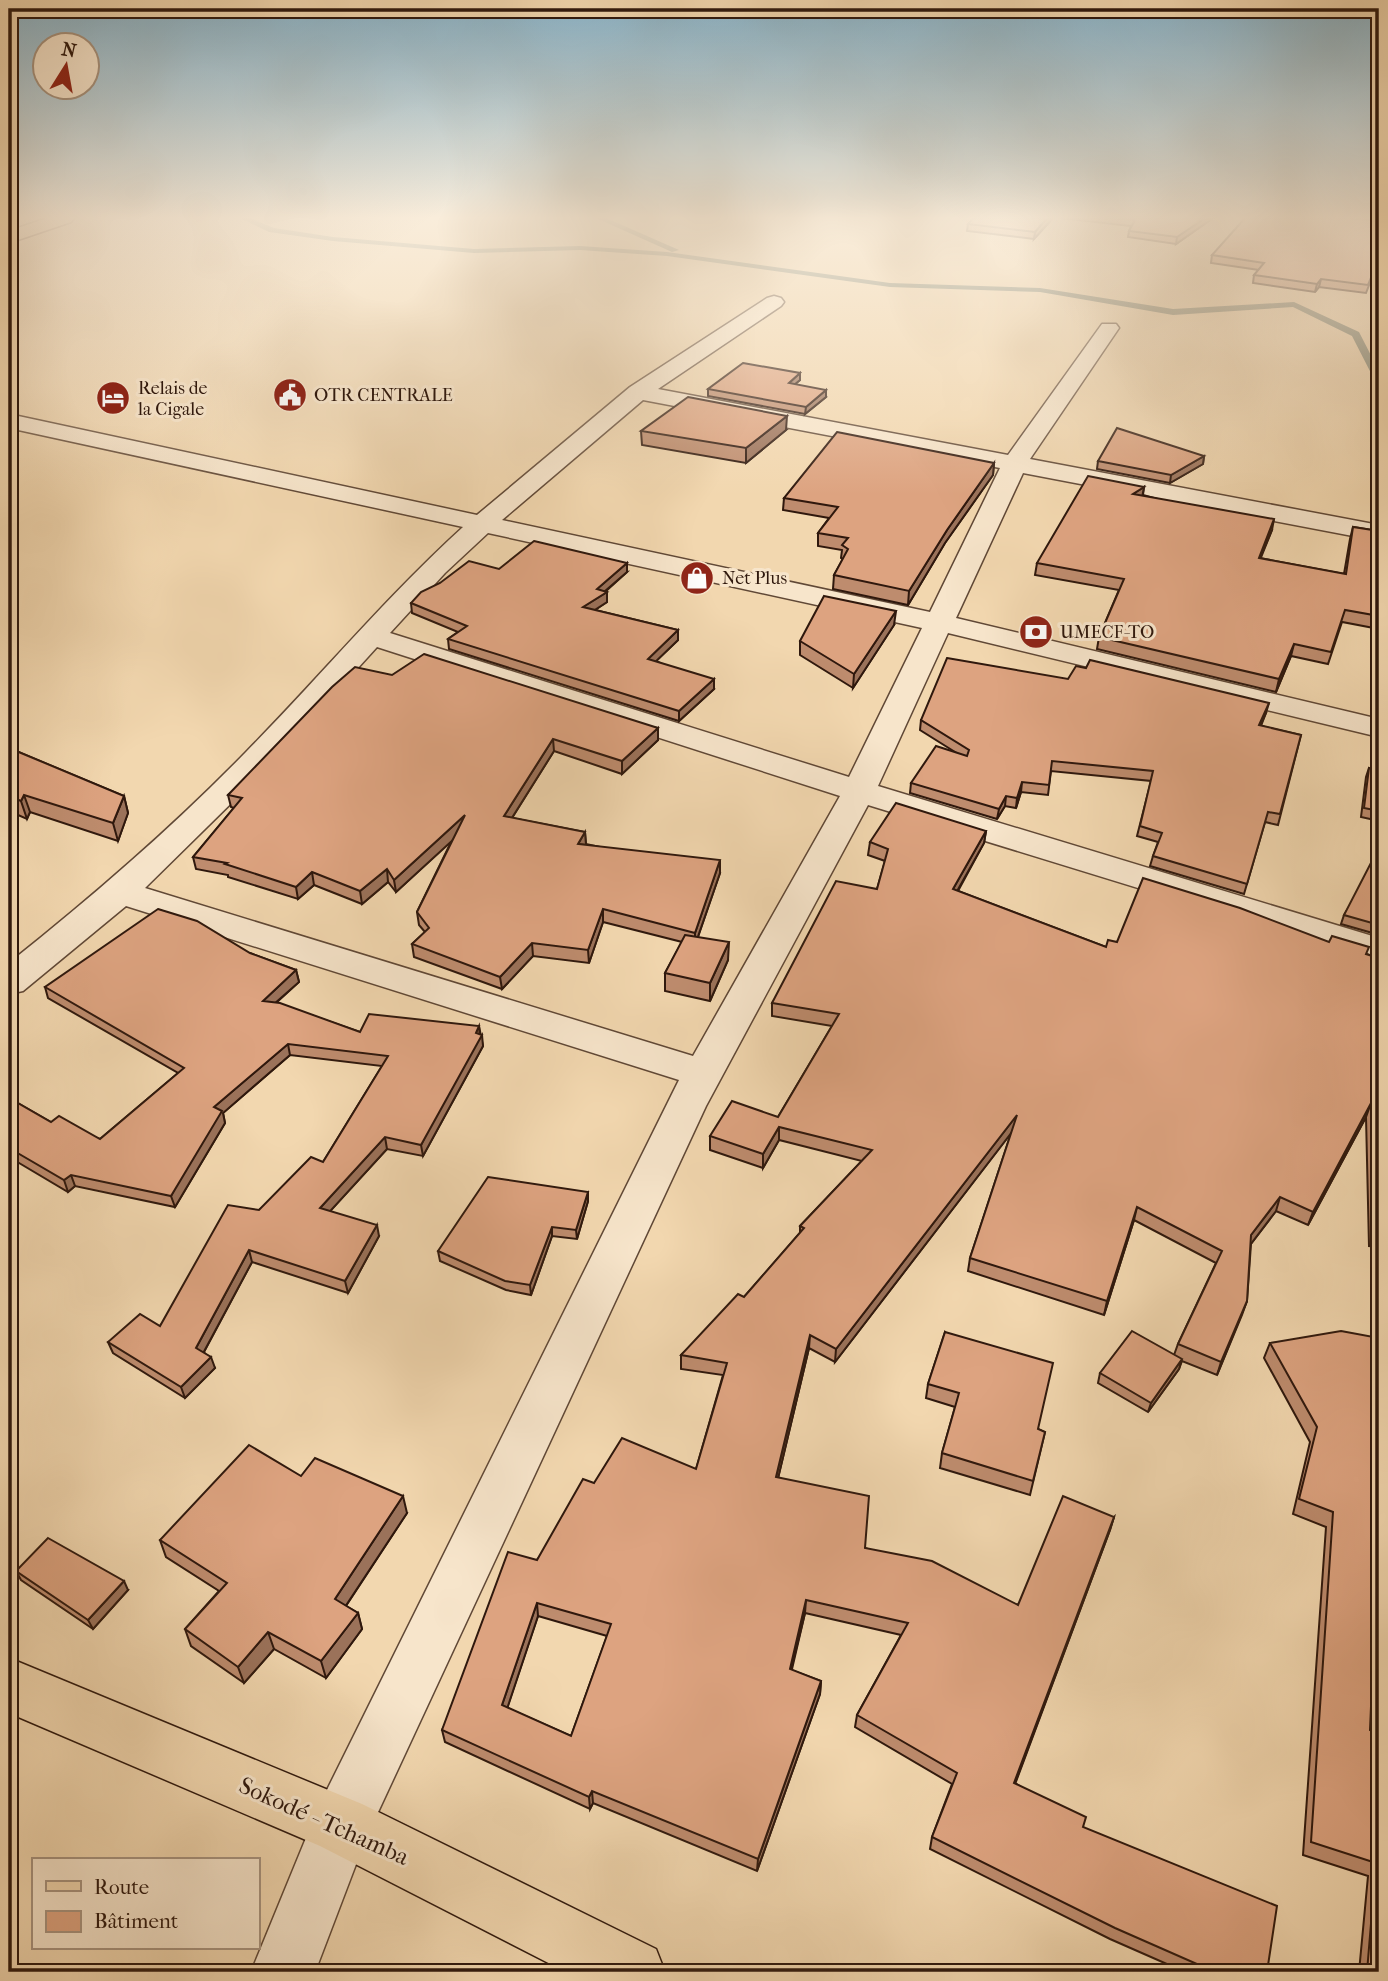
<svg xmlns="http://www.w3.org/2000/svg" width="1388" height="1981" font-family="'IM FELL French Canon',serif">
<rect width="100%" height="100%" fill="#f2d7af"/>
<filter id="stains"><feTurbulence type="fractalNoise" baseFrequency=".00286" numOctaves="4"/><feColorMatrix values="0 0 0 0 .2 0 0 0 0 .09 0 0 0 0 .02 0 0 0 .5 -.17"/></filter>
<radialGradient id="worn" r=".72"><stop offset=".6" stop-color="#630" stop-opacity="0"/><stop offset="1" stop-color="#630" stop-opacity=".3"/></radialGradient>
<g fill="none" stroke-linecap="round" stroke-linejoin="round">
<g fill="#707969" fill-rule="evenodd">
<polygon points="240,218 250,218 274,228 333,237 474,249 580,246 667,252 890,283 1040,288 1173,309 1294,302 1359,332 1379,371 1379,382 1374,379 1352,336 1293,307 1173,315 1040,292 890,287 667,256 580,250 474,253 333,241 269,232"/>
<polygon points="596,218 606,218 679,250 672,252"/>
</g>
<g stroke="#604836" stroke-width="3">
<g id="street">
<polygon points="1341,218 1379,218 1379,227 1350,223"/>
<path d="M774,296L781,298L784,302L781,306L658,389L1008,455L1102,324H1116L1119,328L1030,459L1379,525V541L1023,473L956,618L1379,719V737L948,633L878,786L1379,938V962L868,805L706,1106L366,1838L315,1972H251L320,1804L679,1080L126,906L23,991L9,994V963C92,897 172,828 246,752C319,678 386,597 463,527L9,428V414L477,515L630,387L767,298ZM643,400L1000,468L930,612L502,520ZM488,533L922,628L849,777L390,633L445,573ZM377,647L840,796L693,1056L145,888L268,767Z"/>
</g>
</g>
<g stroke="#2f180d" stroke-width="3">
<polygon id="primary" points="9,1658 362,1804 656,1949 665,1972 566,1972 320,1846 9,1713"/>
</g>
<g stroke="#2f180d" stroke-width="3">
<polygon id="highway" points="47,218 74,218 71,222 9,243 9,231"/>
</g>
<use href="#street" fill="#f7e5cb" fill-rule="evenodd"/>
<use href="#primary" fill="#f2d7af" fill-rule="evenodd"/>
<use href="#highway" fill="#f2d7af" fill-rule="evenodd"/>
</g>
<g fill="#be8c6e" stroke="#2f180d" stroke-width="2" fill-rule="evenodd">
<polygon points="1053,218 1034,239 967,231 968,224"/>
<polygon points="1060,218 1213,218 1176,244 1128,237 1129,231 1131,226"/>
<polygon points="1379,221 1379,271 1375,270 1366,293 1319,287 1315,292 1253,283 1254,275 1259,270 1211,263 1212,255"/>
<polygon points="800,373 800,380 795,384 826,397 805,414 708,396 708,389"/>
<polygon points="786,430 746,463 642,445 641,431"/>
<polygon points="1204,456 1203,464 1170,483 1097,469 1098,461"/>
<polygon points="994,463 993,475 945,543 908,605 833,589 834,575 843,559 841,558 842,550 818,546 818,533 829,518 783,510 784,498"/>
<polygon points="1144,487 1143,495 1272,530 1260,558 1344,574 1350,539 1353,527 1379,531 1379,629 1342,622 1328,664 1291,656 1276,692 1097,649 1099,637 1119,590 1035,575 1037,563"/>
<polygon points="627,572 605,592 607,602 595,610 678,630 678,640 656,661 714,689 679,721 449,649 448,639 458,632 412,613 411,603"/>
<polygon points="894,625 853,688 800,655 800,641"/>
<polygon points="392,675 658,728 658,740 622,774 554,751 512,818 585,832 586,844 720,873 698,937 728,960 710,1001 665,991 665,973 682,942 603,922 589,963 533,956 502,989 414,957 412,944 425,932 419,925 417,912 452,840 396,892 388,882 362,904 314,885 298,899 228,877 228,875 196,869 193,857 234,808 231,807 228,795"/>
<polygon points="1266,713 1261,726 1301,735 1278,825 1265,822 1244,894 1150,866 1153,856 1158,842 1137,836 1151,781 1051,771 1048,795 1021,792 1016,808 1005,806 997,819 910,793 911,783 955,752 920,730 921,720"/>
<polygon points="9,748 124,796 128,813 118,841 30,812 27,819 9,811"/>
<polygon points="1369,768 1379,770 1379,821 1361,817 1366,777"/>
<path d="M986,831L984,843L958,891L1106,947L1117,942H1329L1379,958V1247L1369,1246L1366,1117L1308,1225L1276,1211L1251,1244L1247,1301L1217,1375L1182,1361L1179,1369L1148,1412L1098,1383L1100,1373L1174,1355L1178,1344L1216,1263L1134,1220L1104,1315L968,1271L970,1258L1011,1133L835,1362L809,1348L778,1478L865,1548L1018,1605L1114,1517L1110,1530L1015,1783L1083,1827L1267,1972H1185L1110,1939L930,1849L932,1837L952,1784L855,1727L857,1715L901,1635L805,1613L791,1670L821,1681L820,1694L757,1871L593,1803L590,1809L445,1742L442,1730L537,1560L594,1483L696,1469L723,1375L681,1369V1355L744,1297L800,1233V1226L862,1161L779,1140L763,1168L710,1150V1136L778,1117L832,1026L772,1016V1003L877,889L885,861L868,855L870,842ZM538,1616L607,1636L571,1736L507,1708Z"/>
<polygon points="1379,859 1379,929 1376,934 1341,924 1344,915"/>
<polygon points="250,953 296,970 299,982 276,1003 360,1032 479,1026 483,1046 423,1156 387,1149 330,1211 379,1236 348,1293 252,1262 204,1352 215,1368 185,1398 113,1353 108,1342 160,1326 259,1210 323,1162 382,1066 290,1055 223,1113 225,1123 175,1207 75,1186 68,1192 9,1157 9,1098 51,1122 100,1139 178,1073 48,998 45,987"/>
<polygon points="588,1192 588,1201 577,1239 552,1236 531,1295 506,1290 440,1261 438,1251"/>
<polygon points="945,1332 1038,1429 1045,1432 1030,1495 940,1468 942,1453 955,1407 926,1398 928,1384"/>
<polygon points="1379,1338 1379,1537 1378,1536 1370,1730 1379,1733 1379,1972 1359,1972 1368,1876 1303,1855 1326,1527 1293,1514 1310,1442 1264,1358 1270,1343"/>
<polygon points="301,1476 407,1513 346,1606 358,1613 362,1629 326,1678 274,1649 244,1683 191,1646 185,1629 219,1591 166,1557 160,1540"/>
<polygon points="16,1571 128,1590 93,1629 21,1580"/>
</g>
<g fill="#9b725a" stroke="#2f180d" stroke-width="2">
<polygon points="1047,218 1053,218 1034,239 1035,232"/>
<polygon points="1205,218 1213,218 1176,244 1177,237"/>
<polygon points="1321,279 1319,287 1315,292 1317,284"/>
<polygon points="800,373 800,380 788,390 789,383"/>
<polygon points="826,390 826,397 805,414 806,407"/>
<polygon points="787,416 786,430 746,463 746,448"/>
<polygon points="1204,456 1203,464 1170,483 1171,475"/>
<polygon points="994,463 993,475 945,543 908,605 909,591 947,530"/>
<polygon points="1144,487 1142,498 1133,494"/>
<polygon points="1274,519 1272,530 1256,570 1259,558"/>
<polygon points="627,563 627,572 597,598 597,589"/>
<polygon points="607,592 607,602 584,617 583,607"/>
<polygon points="896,611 894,625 853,688 854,674"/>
<polygon points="678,630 678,640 648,669 648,659"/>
<polygon points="1294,644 1291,656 1276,692 1279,679"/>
<polygon points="714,679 714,689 679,721 679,711"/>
<polygon points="1269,703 1266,713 1256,735 1259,725"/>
<polygon points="658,728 658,740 622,774 622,761"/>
<polygon points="553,739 554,751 505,829 504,816"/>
<polygon points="1022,782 1021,792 1016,808 1017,798"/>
<polygon points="24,795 30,812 27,819 21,801"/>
<polygon points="124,796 128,813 118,841 113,823"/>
<polygon points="1006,796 1005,806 997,819 999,809"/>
<polygon points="465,815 466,828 396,892 394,880"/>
<polygon points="986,831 984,843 951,902 953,889"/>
<polygon points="585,832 586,845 578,844"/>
<polygon points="720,860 720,873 695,945 695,933"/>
<polygon points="387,869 388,882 362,904 360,891"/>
<polygon points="312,872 314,885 298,899 296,887"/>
<polygon points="603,909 603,922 589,963 588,950"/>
<polygon points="729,942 728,960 710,1001 710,983"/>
<polygon points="532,943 533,956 502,989 500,977"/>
<polygon points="296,970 299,982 265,1012 263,1001"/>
<polygon points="479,1026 480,1038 482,1035 483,1046 423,1156 421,1145"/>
<polygon points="288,1044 290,1055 223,1113 225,1123 175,1207 171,1196 214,1107"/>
<polygon points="1371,1103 1366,1117 1308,1225 1313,1212"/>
<polygon points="1017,1115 1015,1128 835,1362 836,1349"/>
<polygon points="779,1127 779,1140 763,1168 763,1154"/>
<polygon points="385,1137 387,1149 323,1219 320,1208"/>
<polygon points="71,1175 75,1186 68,1192 64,1180"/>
<polygon points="588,1192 588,1201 577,1239 576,1230"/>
<polygon points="1280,1197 1276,1211 1247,1249 1251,1235"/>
<polygon points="1137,1207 1134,1220 1104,1315 1107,1301"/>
<polygon points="377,1225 379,1236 348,1293 345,1281"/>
<polygon points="552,1227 552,1236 531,1295 530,1285"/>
<polygon points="249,1250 252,1262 200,1359 196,1348"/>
<polygon points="1247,1301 1242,1315 1217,1375 1221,1362"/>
<polygon points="810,1335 809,1348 775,1491 776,1477"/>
<polygon points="211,1357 215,1368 185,1398 181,1387"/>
<polygon points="1182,1359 1179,1369 1148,1412 1151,1403"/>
<polygon points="403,1496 407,1513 339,1616 335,1599"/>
<polygon points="1114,1517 1110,1530 1011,1795 1014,1783"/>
<polygon points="124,1581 128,1590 93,1629 88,1620"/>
<polygon points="806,1600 805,1613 789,1682 790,1669"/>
<polygon points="537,1603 538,1616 504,1718 502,1705"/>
<polygon points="358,1613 362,1629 326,1678 321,1661"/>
<polygon points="268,1632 274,1649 244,1683 238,1667"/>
<polygon points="821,1681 820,1694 757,1871 758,1859"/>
<polygon points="592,1791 593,1803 590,1809 589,1797"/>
</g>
<g fill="#dda380" stroke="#2f180d" stroke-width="2" fill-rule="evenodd">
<polygon points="973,218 1047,218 1035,232 968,224"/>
<polygon points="1117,218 1205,218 1177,237 1129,231 1135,220"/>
<polygon points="1245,218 1351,218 1379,221 1379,263 1377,263 1368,285 1321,279 1317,284 1254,275 1264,263 1212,255"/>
<polygon points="743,363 800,373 789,383 826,390 806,407 708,389"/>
<polygon points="688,397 787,416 746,448 641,431"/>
<polygon points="1117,428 1204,456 1171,475 1098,461"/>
<polygon points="837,432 994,463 947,530 909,591 834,575 848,549 842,545 848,538 818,533 838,507 784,498"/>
<polygon points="1088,476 1144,487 1133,494 1274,519 1259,558 1346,574 1353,527 1379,531 1379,616 1345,610 1331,652 1294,644 1279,679 1099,637 1124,579 1037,563"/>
<polygon points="534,541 627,563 597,589 607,592 583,607 678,630 648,659 714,679 679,711 448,639 467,626 411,603 421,592 440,583 469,561 499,569"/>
<polygon points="824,596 896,611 854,674 800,641"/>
<polygon points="424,654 658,728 622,761 553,739 504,816 585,832 578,844 720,860 695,933 603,909 588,950 532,943 500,977 412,944 429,928 417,912 465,815 394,880 387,869 360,891 312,872 296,887 225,864 227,863 193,857 242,798 228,795 332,687 355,667 392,675"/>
<polygon points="947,658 1068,679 1076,666 1086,668 1090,660 1269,703 1259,725 1301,735 1280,814 1268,812 1247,884 1153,856 1162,833 1140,826 1153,771 1052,761 1049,785 1022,782 1017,798 1006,796 999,809 911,783 936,746 967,756 969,750 921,720"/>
<polygon points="9,748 124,796 113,823 24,795 21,801 9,796"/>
<polygon points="1369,768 1379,770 1379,811 1364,808"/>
<path d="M896,803L986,831L953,889L1106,947L1108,940L1117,942L1143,878L1240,908L1329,942L1332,936L1369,947L1366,954L1379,958V1233L1374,1232L1371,1103L1313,1212L1280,1197L1251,1235L1247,1301L1221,1362L1178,1344L1222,1251L1137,1207L1107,1301L970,1258L1017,1115L836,1349L810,1335L776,1477L869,1496L865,1548L932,1561L1018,1605L1063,1496L1114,1517L1014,1783L1086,1817L1083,1827L1277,1906L1267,1972H1215L1115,1928L932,1837L957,1773L857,1715L908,1623L806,1600L790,1669L821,1681L758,1859L592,1791L589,1797L442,1730L508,1552L537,1560L583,1479L594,1483L622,1438L696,1469L727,1363L681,1355L738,1294L744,1297L804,1228L800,1226L872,1150L779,1127L763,1154L710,1136L732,1101L778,1117L839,1014L772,1003L836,881L877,889L888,849L870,842ZM537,1603L611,1624L571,1736L502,1705Z"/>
<polygon points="1374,857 1379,859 1379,925 1344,915"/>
<polygon points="158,909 197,921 250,953 296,970 263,1001 280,1003 360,1032 369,1014 479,1026 476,1033 482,1035 421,1145 385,1137 320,1208 377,1225 345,1281 249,1250 196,1348 211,1357 181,1387 108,1342 140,1314 160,1326 228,1205 259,1210 311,1157 323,1162 388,1056 288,1044 214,1107 222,1111 171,1196 71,1175 64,1180 9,1148 9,1098 51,1122 59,1116 100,1139 184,1068 45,987"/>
<polygon points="685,935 729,942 710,983 665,973"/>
<polygon points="488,1177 588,1192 576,1230 552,1227 530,1285 505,1281 438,1251"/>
<polygon points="1132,1331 1182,1359 1151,1403 1100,1373"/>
<polygon points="1341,1331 1379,1338 1379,1519 1370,1730 1379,1733 1379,1972 1367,1972 1376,1863 1311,1842 1333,1512 1299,1499 1317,1427 1270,1343"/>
<polygon points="945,1332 1053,1363 1038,1429 1045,1432 1033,1481 942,1453 959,1393 928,1384"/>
<polygon points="249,1445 301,1476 315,1458 403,1496 335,1599 358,1613 321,1661 268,1632 238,1667 185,1629 227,1583 160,1540"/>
<polygon points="48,1538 124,1581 88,1620 16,1571"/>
</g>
<linearGradient id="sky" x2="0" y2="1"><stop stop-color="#89b6ce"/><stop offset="0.44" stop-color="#f9eddb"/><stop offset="1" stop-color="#f9eddb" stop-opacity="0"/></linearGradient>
<rect width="1388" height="495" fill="url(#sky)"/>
<defs>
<g id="civic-disc" transform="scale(1.75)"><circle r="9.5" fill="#8f2418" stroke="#f7e5cb"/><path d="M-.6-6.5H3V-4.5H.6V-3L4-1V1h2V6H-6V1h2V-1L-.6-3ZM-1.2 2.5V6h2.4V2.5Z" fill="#fff"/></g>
<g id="hotel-disc" transform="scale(1.75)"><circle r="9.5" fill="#8f2418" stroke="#f7e5cb"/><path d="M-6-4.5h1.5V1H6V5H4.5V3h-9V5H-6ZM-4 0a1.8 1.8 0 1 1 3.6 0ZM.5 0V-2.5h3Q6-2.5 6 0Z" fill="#fff"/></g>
<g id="shop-disc" transform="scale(1.75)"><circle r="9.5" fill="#8f2418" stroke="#f7e5cb"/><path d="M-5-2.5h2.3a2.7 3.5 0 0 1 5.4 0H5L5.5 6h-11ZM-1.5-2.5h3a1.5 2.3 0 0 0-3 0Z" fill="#fff"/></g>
<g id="bank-disc" transform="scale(1.75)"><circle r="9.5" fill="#8f2418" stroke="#f7e5cb"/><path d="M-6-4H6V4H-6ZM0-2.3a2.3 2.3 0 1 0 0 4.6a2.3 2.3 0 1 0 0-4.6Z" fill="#fff"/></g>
</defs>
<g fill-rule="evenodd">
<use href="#civic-disc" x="290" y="395"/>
<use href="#hotel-disc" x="113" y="398"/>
<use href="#shop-disc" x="697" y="578"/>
<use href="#bank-disc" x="1036" y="632"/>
</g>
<g text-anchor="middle" stroke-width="6" stroke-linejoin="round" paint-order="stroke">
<g font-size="18" fill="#2f180d" stroke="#f7e5cb" text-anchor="start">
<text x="138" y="394">Relais de<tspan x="138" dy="21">la Cigale</tspan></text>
<text x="314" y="401">OTR CENTRALE</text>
<text x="722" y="584">Net Plus</text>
<text x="1060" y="638">UMECF-TO</text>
</g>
<g font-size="24" fill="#2f180d" stroke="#f7e5cb">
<text transform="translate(324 1821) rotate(24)" y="8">Sokodé - Tchamba</text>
</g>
</g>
<rect width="1388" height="1981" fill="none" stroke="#f2d7af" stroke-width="35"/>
<rect x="10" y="10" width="1367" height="1960" fill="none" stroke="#2f180d" stroke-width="3.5"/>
<rect x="18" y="18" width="1353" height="1946" fill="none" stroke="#2f180d" stroke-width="2"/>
<rect x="32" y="1858" width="228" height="91" fill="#f7e5cb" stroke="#a7937f" stroke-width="2"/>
<rect x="46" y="1881" width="35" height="10" fill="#f2d7af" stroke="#a7937f" stroke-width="2"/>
<text x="94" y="1894" font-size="21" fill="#2f180d">Route</text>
<rect x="46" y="1911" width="35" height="21" fill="#dda380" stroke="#a7937f" stroke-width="2"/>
<text x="94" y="1928" font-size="21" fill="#2f180d">Bâtiment</text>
<g transform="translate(66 66) rotate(11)"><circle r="33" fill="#f7e5cb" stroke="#a7937f" stroke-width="2"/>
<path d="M0-5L12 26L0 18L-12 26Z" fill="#8f2418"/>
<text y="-10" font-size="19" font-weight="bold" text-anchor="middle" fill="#2f180d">N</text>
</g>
<rect width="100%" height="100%" filter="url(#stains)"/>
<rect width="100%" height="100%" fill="url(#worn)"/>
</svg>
